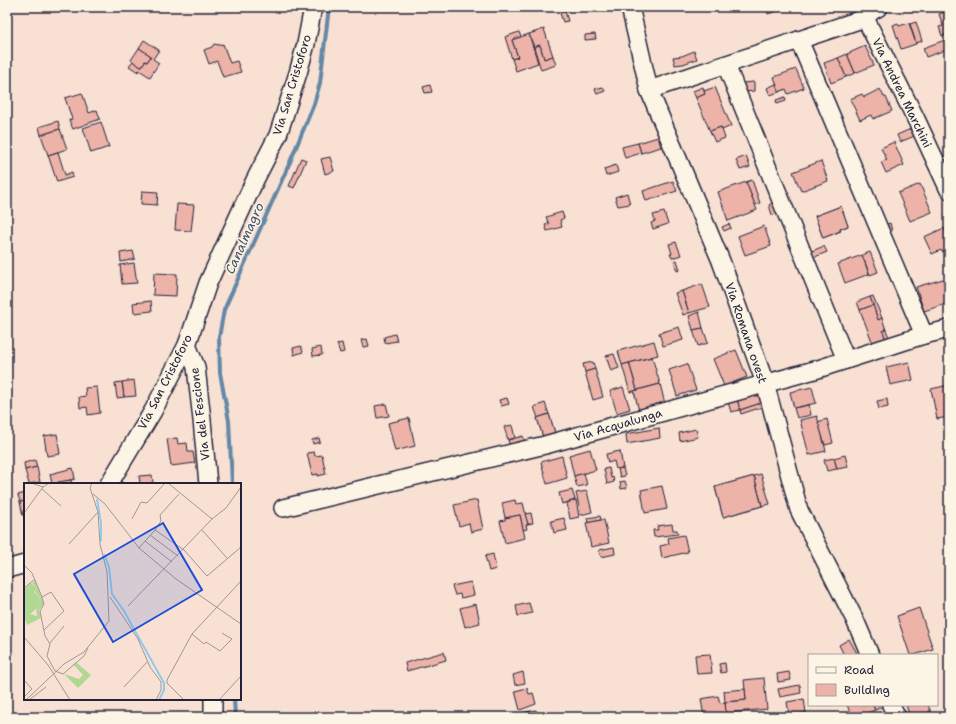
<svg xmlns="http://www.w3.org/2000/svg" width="956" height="724" font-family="'Shantell Sans',sans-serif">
<rect width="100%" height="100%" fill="#f8e1d3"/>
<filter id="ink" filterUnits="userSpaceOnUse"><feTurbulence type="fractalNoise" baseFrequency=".025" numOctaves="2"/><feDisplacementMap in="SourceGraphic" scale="8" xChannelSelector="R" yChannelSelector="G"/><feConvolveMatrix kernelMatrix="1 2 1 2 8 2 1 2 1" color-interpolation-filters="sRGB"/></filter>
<g filter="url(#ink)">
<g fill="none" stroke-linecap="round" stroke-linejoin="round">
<g stroke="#6487a7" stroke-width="4">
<polyline points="232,484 229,421 220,373 219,337 224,310 290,162 314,104 320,83 329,7"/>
<polyline points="234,699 235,717"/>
</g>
</g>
<g fill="#edb3a9" stroke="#22223b">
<polygon points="766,7 789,7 768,14"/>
<polygon points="565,11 568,21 563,22 560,13"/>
<polygon points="947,11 949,17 949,34 942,36 939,27 943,26 939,14"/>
<polygon points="916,22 922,41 916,43 910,24"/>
<polygon points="898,23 899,26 909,23 916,44 901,49 893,25"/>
<polygon points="544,29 553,56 544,59 540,45 534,47 529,34"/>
<polygon points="519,32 521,37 512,40 518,57 512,59 505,37"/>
<polygon points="529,34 538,63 516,71 512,59 518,57 512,40"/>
<polygon points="595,34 596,39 585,40 585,35"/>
<polygon points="144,40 159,50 153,59 159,63 150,77 139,70 138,72 129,66 133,61 141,67 145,61 147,62 151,56 139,48"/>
<polygon points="945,40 948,49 926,57 923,48"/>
<polygon points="214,44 219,45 223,44 230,63 237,61 241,72 223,77 217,61 209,64 204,50 212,47"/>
<polygon points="540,45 544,59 553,56 556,65 541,70 534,47"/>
<polygon points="865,46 874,65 855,73 847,54"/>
<polygon points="139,48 151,56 147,62 145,61 141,67 131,60"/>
<polygon points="694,51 697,59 683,64 675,65 673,57 682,56"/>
<polygon points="847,54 855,73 846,77 838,58"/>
<polygon points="838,58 846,77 831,83 824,63"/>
<polygon points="796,69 804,88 788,94 786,89 779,92 774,77"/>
<polygon points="754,82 754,91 744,92 743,83"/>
<polygon points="776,84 779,92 770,95 767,88"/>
<polygon points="430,85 432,92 425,93 423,87"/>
<polygon points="603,87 605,91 597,94 595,89"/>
<polygon points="703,87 705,94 696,98 693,91"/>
<polygon points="715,87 731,126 722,130 721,127 710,131 696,98 705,94 704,91"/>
<polygon points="880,89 884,97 886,97 892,111 873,119 871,115 860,120 850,99 862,94 864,97"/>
<polygon points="82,93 89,113 97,110 100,119 73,129 69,120 72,119 65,98"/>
<polygon points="785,97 786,101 777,104 776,100"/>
<polygon points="58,121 60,129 41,135 39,127"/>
<polygon points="101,122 109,147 91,153 83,128"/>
<polygon points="721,127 725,138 715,142 710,131"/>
<polygon points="913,128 917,135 900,142 897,135"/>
<polygon points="60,129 67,149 48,155 41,135"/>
<polygon points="658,137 661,147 641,153 638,143"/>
<polygon points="894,142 904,165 886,173 881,162 887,160 881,148"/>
<polygon points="638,143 641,153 625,158 622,147"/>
<polygon points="58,152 65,175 72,172 73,177 57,182 48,155"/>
<polygon points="746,156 750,167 740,170 736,160"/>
<polygon points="330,157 334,171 325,174 321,159"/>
<polygon points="301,158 306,160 294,188 289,186"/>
<polygon points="821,161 828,181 801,191 793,172"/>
<polygon points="616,165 618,172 606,176 604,169"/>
<polygon points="752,180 760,203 755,205 746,182"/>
<polygon points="673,181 677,191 646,201 643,191"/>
<polygon points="746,182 757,210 728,221 718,192"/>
<polygon points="920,184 932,212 910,221 898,193"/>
<polygon points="142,191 158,192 157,205 141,204"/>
<polygon points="627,193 630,204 618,206 615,197"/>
<polygon points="774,202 778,212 772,215 769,205"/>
<polygon points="177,204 194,205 191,231 175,230"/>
<polygon points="841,206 848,226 840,229 841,231 823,238 815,216"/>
<polygon points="841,206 848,226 840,229 840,231 823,238 815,216"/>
<polygon points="562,212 564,218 560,220 562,227 547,231 545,225 549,224 546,217"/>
<polygon points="664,212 668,224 653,229 651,223 655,221 653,215"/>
<polygon points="890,223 892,231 888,233 885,225"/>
<polygon points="729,224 731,228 724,231 722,227"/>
<polygon points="764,226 771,246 745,255 738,236"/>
<polygon points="944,228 949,239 949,249 942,252 941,250 932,254 924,237"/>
<polygon points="676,242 681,255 672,258 670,254 672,254 669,244"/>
<polygon points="824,246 827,252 810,259 807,253"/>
<polygon points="133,251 135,259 121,262 120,253"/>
<polygon points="870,252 878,272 870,275 862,255"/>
<polygon points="862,255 869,274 845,283 838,264"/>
<polygon points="677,260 680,270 677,271 674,261"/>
<polygon points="134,263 137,283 122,284 120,265"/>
<polygon points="154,273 177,274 176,296 153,295"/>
<polygon points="943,279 946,286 949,285 949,303 924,311 916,287"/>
<polygon points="702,284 710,307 689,313 682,291"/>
<polygon points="682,291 689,313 683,315 675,293"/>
<polygon points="873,296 882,318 878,320 870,297"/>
<polygon points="870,297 873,305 860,310 857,302"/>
<polygon points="151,301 152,311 134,313 133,303"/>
<polygon points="873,305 878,320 882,318 886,330 883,331 888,344 875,349 860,310"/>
<polygon points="699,312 703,328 693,330 689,316"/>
<polygon points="679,327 683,340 663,346 659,333"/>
<polygon points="703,328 708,343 698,346 693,330"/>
<polygon points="886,330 891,342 887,343 883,331"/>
<polygon points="395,334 397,341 385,343 384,337"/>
<polygon points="367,339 369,346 363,347 361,340"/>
<polygon points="654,341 658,355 622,365 618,351"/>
<polygon points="342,343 344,352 340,353 337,344"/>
<polygon points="301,346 303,352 294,355 293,348"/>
<polygon points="321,347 322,355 313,356 312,349"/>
<polygon points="736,350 747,377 724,386 713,359"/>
<polygon points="614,354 619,368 611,371 606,356"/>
<polygon points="652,357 660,384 637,390 629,363"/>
<polygon points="593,362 595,369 585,372 583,364"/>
<polygon points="909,362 913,380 890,385 886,367"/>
<polygon points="629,363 637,390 630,392 622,365"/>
<polygon points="687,364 696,390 677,396 669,370"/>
<polygon points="595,369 603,397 593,400 585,372"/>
<polygon points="134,380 136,396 124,397 122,382"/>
<polygon points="122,382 124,397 117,398 115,383"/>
<polygon points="660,384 665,404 639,411 634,391"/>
<polygon points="949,385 949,417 937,419 931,389"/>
<polygon points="97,387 100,413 88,415 87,407 80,408 79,397 86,396 85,388"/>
<polygon points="623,387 630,409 617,413 610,391"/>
<polygon points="812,387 816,403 794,408 790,392"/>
<polygon points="758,393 761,403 740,410 737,399"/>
<polygon points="507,398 509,404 501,406 499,400"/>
<polygon points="737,399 740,410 731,412 728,402"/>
<polygon points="887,399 888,407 879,409 877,401"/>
<polygon points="545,403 549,414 538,418 534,407"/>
<polygon points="761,403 762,407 741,414 740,410"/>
<polygon points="386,404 389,416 377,418 375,406"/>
<polygon points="809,405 811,415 797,418 794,408"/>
<polygon points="549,414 556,436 544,440 537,418"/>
<polygon points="549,414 556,436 544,440 537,418"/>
<polygon points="817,416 826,451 809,455 800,420"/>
<polygon points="409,418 415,446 395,451 388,423"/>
<polygon points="827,419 833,443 825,445 818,422"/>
<polygon points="512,425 515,438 508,440 504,427"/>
<polygon points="659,428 660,438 627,444 626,434"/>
<polygon points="696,429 698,437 680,441 679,433"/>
<polygon points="57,434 60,454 47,456 44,436"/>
<polygon points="523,436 526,445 511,450 508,440"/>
<polygon points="177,438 178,444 187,443 188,452 193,452 195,463 171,466 167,439"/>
<polygon points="319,438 320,442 313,444 312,440"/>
<polygon points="590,449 596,470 574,476 569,455"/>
<polygon points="620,451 623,468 616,469 614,461 608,463 606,454"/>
<polygon points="314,452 315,456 322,455 326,474 318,476 318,474 312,475 307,453"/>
<polygon points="845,455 848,467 837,469 834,458"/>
<polygon points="562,456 567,478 547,484 541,462"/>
<polygon points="834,458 837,469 827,471 824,460"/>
<polygon points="35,460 37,467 25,470 24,463"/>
<polygon points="37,467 40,482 29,484 25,470"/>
<polygon points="73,468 75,479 52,484 50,474"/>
<polygon points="609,468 611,478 613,477 614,482 607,484 604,469"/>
<polygon points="623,468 625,476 620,477 618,469"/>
<polygon points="584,473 587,485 577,487 574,476"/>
<polygon points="761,474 770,504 762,506 754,476"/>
<polygon points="152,475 153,483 140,484 139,476"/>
<polygon points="754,476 762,506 723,517 715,487"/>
<polygon points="754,476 762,506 723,517 715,487"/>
<polygon points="71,480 72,484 58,484 58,482"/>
<polygon points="625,481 627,488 621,489 620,482"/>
<polygon points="662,486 667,509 645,513 641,490"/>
<polygon points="572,490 575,500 562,504 559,493"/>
<polygon points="587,491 592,512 581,515 576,493"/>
<polygon points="25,493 25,501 20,502 18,495"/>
<polygon points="477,500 483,529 471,532 469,523 459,526 454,505"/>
<polygon points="515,500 516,504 523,503 528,524 526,525 527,529 523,530 520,515 505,518 502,503"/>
<polygon points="576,500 579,517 570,519 567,503"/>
<polygon points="25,501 25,516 23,516 20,502"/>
<polygon points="531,513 533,523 528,524 525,514"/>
<polygon points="520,515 525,538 505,543 500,521 505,520 505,518"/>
<polygon points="600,516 601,520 588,523 587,518"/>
<polygon points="564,518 567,530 554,533 551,521"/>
<polygon points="601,520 604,520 609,543 591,547 586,523"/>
<polygon points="672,524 673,530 677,530 678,534 654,537 653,530 658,530 657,526"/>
<polygon points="684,535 688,552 662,558 660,546 669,544 668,538"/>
<polygon points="614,547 615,554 601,557 599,550"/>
<polygon points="493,554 496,569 489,571 485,556"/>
<polygon points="471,582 474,595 461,598 460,594 455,595 452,586"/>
<polygon points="529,603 532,613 518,616 516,606"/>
<polygon points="476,604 480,623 465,627 460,608"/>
<polygon points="919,608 933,649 914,655 910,655 897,616"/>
<polygon points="849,639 858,655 844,655 839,645"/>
<polygon points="444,652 446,660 407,671 405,663"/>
<polygon points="710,654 712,673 697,674 695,655"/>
<polygon points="725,663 726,672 721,673 719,664"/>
<polygon points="523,672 525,683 515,685 513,675"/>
<polygon points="789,672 791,680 778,682 777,674"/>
<polygon points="764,678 767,709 726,713 725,702 746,700 744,680"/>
<polygon points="800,685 801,693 780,697 778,689"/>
<polygon points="527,688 529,694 533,693 536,704 520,710 515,691"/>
<polygon points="745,689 746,700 725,702 724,691"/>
<polygon points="718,696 720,703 725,702 726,713 704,717 701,699"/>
<polygon points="804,699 806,713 789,715 787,702"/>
<polygon points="847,705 873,705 875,710 858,717 852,717"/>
<polygon points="873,705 884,705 884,706 875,710"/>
<polygon points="906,705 928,705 931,712 928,712 930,717 910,717"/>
<polygon points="536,710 538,717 522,717 521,713"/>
</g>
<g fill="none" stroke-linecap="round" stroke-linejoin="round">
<g stroke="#22223b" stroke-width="20">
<g id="minor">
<polyline points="630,7 649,90 721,261 765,383 799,510 855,620 870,655"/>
<polyline points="865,18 915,117 949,190"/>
<polyline points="799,40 924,335"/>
<polyline points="726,65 846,360"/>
<polyline points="649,90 865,18 872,11 879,7"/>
<polyline points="187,345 196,367 202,420 208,484"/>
<polyline points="109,484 153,411 187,345 208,283 255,180 278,135 298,73 306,44 313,7"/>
<polyline points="283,508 545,445 818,369 924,335 949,329"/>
<polyline points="7,569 25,564"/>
<polyline points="213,699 213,717"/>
<polyline points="891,705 897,717"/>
</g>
</g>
<use href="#minor" stroke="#fcf5e5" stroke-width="17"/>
</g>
</g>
<g text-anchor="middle" stroke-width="3" stroke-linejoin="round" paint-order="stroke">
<g font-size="12" fill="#22223b" stroke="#fcf5e5">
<text transform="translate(292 85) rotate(-73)" y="4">Via San Cristoforo</text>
<text transform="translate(902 93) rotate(64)" y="4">Via Andrea Marchini</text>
<text transform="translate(746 333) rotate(71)" y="4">Via Romana ovest</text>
<text transform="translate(165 382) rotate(-63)" y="4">Via San Cristoforo</text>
<text transform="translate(200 414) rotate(-97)" y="4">Via del Fescione</text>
<text transform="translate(618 425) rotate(-16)" y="4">Via Acqualunga</text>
</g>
<g font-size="13" font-style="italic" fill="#435471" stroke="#fcf5e5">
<text transform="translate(244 238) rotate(-66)" y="5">Canalmagro</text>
</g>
</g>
<g transform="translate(24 483)">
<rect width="217" height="217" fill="#f8e1d3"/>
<path d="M53,180L67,192L54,205L40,191L55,196L59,192L49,181Z" fill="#b1d793"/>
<path d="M7,100L13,106L10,109L16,115L13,118L16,122L1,136L0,106Z" fill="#b1d793"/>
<path d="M11,97L20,121L15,127L17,135L3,142L1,136L6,131L13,133L12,126L16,122L13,118L16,115L11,109L13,106L8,100Z" fill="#b1d793"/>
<path fill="none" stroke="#90caef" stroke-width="2" d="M73,16L77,40V58M80,71L85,84L88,111L100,128L140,200V207L135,217"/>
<path fill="none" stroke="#a29596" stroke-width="1" d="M7,0L19,4L25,0M144,0L188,36M18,6L37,23M69,11L81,21L115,65L152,96L217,141M0,30L19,4M108,36L117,19L123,20L141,0M131,47L160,67L183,93L217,64M178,47L203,75M126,52L154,73M121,58L148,79M45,61L74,29M115,65L131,47L137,38L136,32L155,11M0,82L8,90L18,114L20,121L16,128L21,153L26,161L23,173L31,188L39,191L60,173L64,165M0,105L11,96M18,114L27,109L40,128L20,147M86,114L114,156L126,184L137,199V207L132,217M104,123L188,36L202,25L217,4M168,151L180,161L182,159L196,168L208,156L198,150M0,154L24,182L46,217M26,160L40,143M0,197L8,206L0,214M100,204L123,179M2,217L40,181L60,169L85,138L83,89L76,61L74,29L66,5L68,0M5,217L22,204M160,217L143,200V197L168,151L217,98M195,217L217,193"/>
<path fill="#1d4ed8" fill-opacity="0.15" stroke="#1d4ed8" stroke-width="2" d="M139,40L178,107L89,159L50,91Z"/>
<rect width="217" height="217" fill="none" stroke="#22223b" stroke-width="2"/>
</g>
<rect width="956" height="724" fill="none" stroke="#fcf5e5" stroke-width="24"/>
<rect x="12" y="12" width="932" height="700" fill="none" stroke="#22223b" stroke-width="1.5" filter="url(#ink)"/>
<rect x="808" y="654" width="130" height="52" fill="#fcf5e5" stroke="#a5a1a1"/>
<rect x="816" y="667" width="20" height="6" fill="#fcf5e5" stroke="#a5a1a1"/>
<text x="844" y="674" font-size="12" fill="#22223b">Road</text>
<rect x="816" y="684" width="20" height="12" fill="#edb3a9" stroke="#a5a1a1"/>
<text x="844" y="694" font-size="12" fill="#22223b">Building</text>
</svg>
